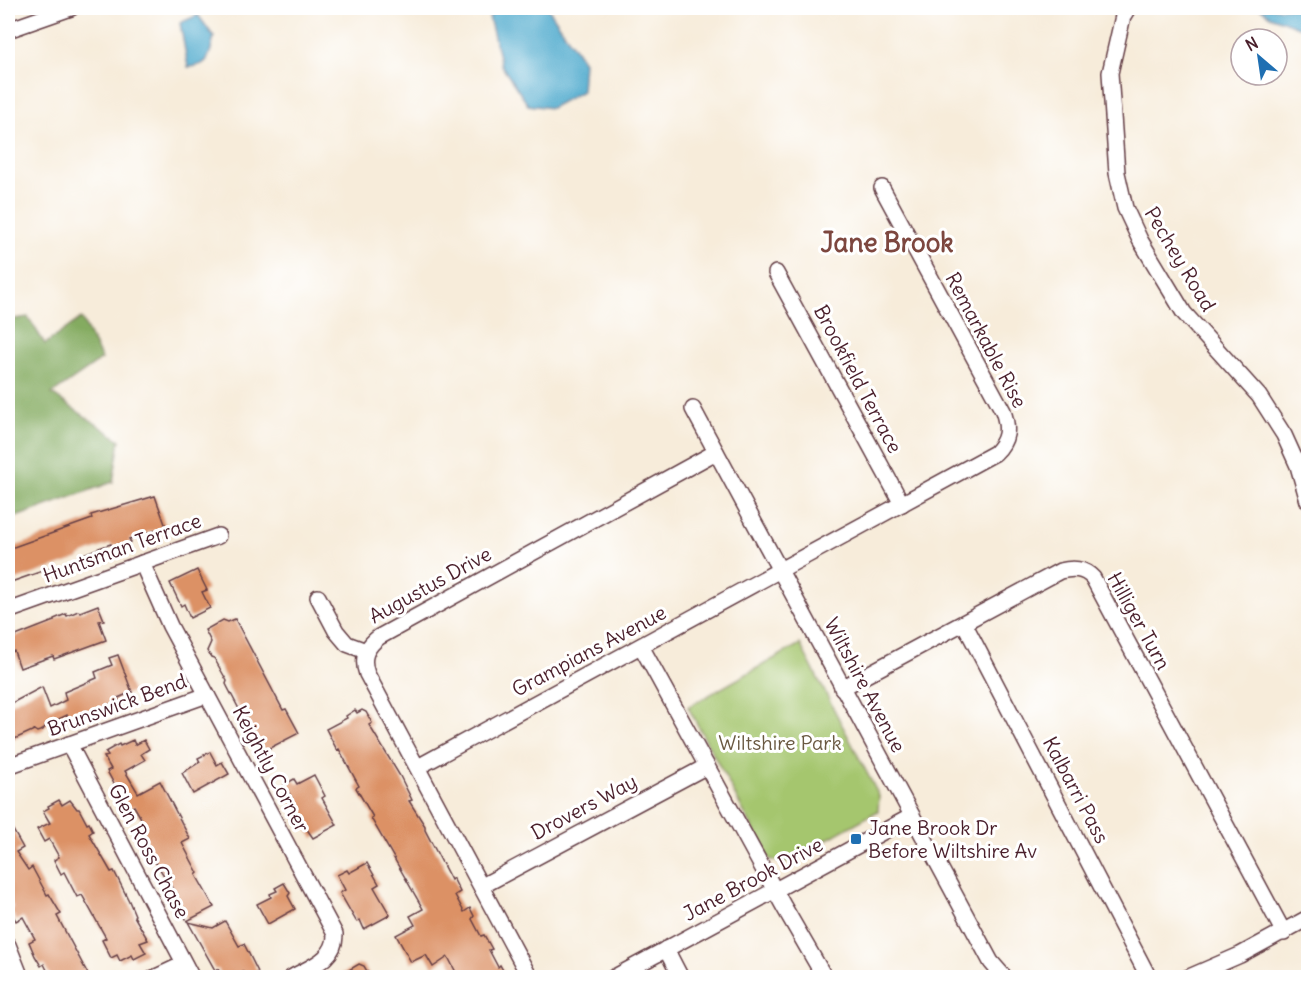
<svg xmlns="http://www.w3.org/2000/svg" width="1316" height="985" font-family="Delius,sans-serif">
<rect width="100%" height="100%" fill="#fff"/>
<filter id="ink" filterUnits="userSpaceOnUse"><feTurbulence type="fractalNoise" baseFrequency=".0167" numOctaves="2"/><feDisplacementMap in="SourceGraphic" scale="12" xChannelSelector="R" yChannelSelector="G"/><feConvolveMatrix kernelMatrix="1 2 1 2 8 2 1 2 1" color-interpolation-filters="sRGB"/></filter>
<filter id="wash" filterUnits="userSpaceOnUse"><feTurbulence type="fractalNoise" baseFrequency=".008" numOctaves="4" result="noise"/><feDisplacementMap in="SourceGraphic" scale="24" xChannelSelector="R" yChannelSelector="G"/><feGaussianBlur stdDeviation="1.35" result="paint"/><feColorMatrix in="noise" values="0 0 0 0 0 0 0 0 0 0 0 0 0 0 0 0 0 1.4 0 .05"/><feComposite in="paint" operator="in"/></filter>
<g filter="url(#wash)">
<rect width="100%" height="100%" fill="#f7ecda"/>
<polygon fill="#a5c66e" stroke="#78724c" stroke-width="1.5" points="800,644 879,796 878,811 784,863 769,859 688,707"/>
<polygon fill="#84ab61" stroke="#676546" stroke-width="1.5" points="28,317 45,344 81,318 102,359 52,394 120,440 113,482 8,520 8,320"/>
<g fill="#4faacd" stroke="#4c647c" stroke-width="1.5">
<polygon points="500,8 548,8 584,62 582,91 551,108 528,105 501,65 489,17"/>
<polygon points="1260,8 1308,8 1308,27 1303,29 1270,16"/>
<path d="M198,15L214,37C209,55 211,66 188,67L180,23Z"/>
</g>
<g id="blocks">
<g fill="#dc9165">
<polygon points="155,496 166,527 129,539 131,542 120,547 119,544 112,547 111,544 99,548 79,556 80,558 11,582 8,574 8,549 92,519 91,515"/>
<polygon points="197,570 207,590 202,592 210,608 190,618 184,604 181,606 170,583"/>
<polygon points="98,605 104,620 99,621 106,640 54,659 53,656 20,668 14,651 9,652 8,639 54,621 54,619 66,614 67,616 78,611 80,612"/>
<polygon points="235,619 283,710 286,709 299,733 264,751 241,708 239,709 228,688 226,684 227,681 214,658 211,657 207,651 211,642 205,630 223,620 228,622"/>
<polygon points="118,655 132,692 118,698 119,701 68,720 67,715 46,725 43,730 37,732 34,730 8,742 8,705 42,687 50,708 66,700 64,692 97,678 95,672 112,665 109,658"/>
<polygon points="355,710 357,713 362,710 366,712 372,723 369,725 400,776 412,800 409,801 425,826 425,830 451,880 453,878 460,892 455,895 464,912 470,908 474,916 472,919 481,936 484,935 492,949 489,950 498,967 500,965 505,974 499,978 459,978 448,957 433,967 426,955 411,962 396,935 415,925 410,916 423,909 371,818 373,817 356,788 359,786 339,749 337,750 326,729 347,718 346,716"/>
<polygon points="133,740 135,745 144,740 149,749 141,754 145,760 125,771 138,793 160,781 190,839 182,843 198,873 196,875 214,907 187,921 172,888 145,846 147,841 141,827 145,825 134,806 128,809 107,771 111,769 104,757 108,756 105,752 119,744 120,746"/>
<polygon points="210,752 217,765 222,762 229,774 193,794 182,773 200,762 198,758"/>
<polygon points="314,775 325,796 322,798 337,825 313,838 304,825 300,827 295,818 298,816 289,800 292,798 284,785 294,779 297,784"/>
<polygon points="59,800 62,805 70,800 77,809 79,809 87,824 89,823 93,831 89,834 111,872 114,871 129,901 135,915 134,916 148,940 140,943 146,953 134,959 132,955 120,961 117,955 111,958 102,940 106,938 82,895 77,897 64,872 61,874 54,860 59,857 49,839 44,842 37,829 50,823 43,811 49,808 48,806"/>
<polygon points="8,821 23,848 16,852 28,870 32,867 47,895 49,894 61,914 57,916 90,978 51,978 44,964 41,966 35,956 29,942 35,939 23,917 16,921 10,910 13,908 8,897"/>
<polygon points="367,863 379,884 374,887 390,915 364,929 360,920 356,921 340,893 345,890 337,875 347,870 349,873"/>
<polygon points="284,883 290,893 288,896 295,909 268,924 257,904 271,897 270,894 277,891 275,888"/>
<polygon points="225,921 239,946 244,944 258,972 248,978 243,972 234,978 223,978 218,969 215,970 188,922 213,928"/>
<polygon points="359,964 364,966 371,978 335,978"/>
</g>
</g>
</g>
<g filter="url(#ink)">
<use href="#blocks" fill-opacity="0" stroke="#643e45" stroke-width="1.5"/>
<g fill="none" stroke-linecap="round" stroke-linejoin="round">
<g stroke="#643e45" stroke-width="18">
<g id="minor">
<polyline points="1128,8 1123,16 1110,73 1117,173 1125,208 1140,240 1184,313 1259,396 1284,435 1298,466 1308,501"/>
<polyline points="8,30 71,8"/>
<polyline points="776,273 902,504"/>
<polyline points="693,409 991,962 1005,978"/>
<path d="M142,563L170,626L335,934C336,959 310,967 291,978"/>
<polyline points="318,597 336,631 347,644 366,651"/>
<polyline points="8,611 218,536"/>
<polyline points="964,623 1149,978"/>
<polyline points="641,646 784,907 825,978"/>
<path d="M842,688L1060,571C1073,568 1084,568 1093,578L1284,933"/>
<polyline points="69,744 192,978"/>
<polyline points="8,766 207,695"/>
<path d="M418,767L995,453C1008,440 1009,429 1003,411L882,188"/>
<polyline points="482,886 707,766"/>
<polyline points="8,945 21,978"/>
<polyline points="666,949 681,978"/>
<polyline points="154,978 184,964"/>
<path d="M530,978L367,674C361,658 366,647 379,637L716,452"/>
<polyline points="613,978 912,816"/>
<polyline points="1187,978 1240,955 1308,918"/>
</g>
</g>
<use href="#minor" stroke="#fff" stroke-width="15"/>
</g>
</g>
<rect fill="#1f6fb2" stroke="#fff" stroke-width="2" x="850" y="833" width="12" height="12" rx="3"/>
<g text-anchor="middle" stroke-width="6" stroke-linejoin="round" paint-order="stroke">
<g font-size="20" fill="#4a1f2b" stroke="#fff">
<text transform="translate(1180 259) rotate(59)" y="7">Pechey Road</text>
<text transform="translate(986 340) rotate(62)" y="7">Remarkable Rise</text>
<text transform="translate(858 379) rotate(62)" y="7">Brookfield Terrace</text>
<text transform="translate(122 548) rotate(-20)" y="7">Huntsman Terrace</text>
<text transform="translate(430 585) rotate(-29)" y="7">Augustus Drive</text>
<text transform="translate(1139 621) rotate(61)" y="7">Hilliger Turn</text>
<text transform="translate(589 651) rotate(-28)" y="7">Grampians Avenue</text>
<text transform="translate(865 685) rotate(62)" y="7">Wiltshire Avenue</text>
<text transform="translate(117 705) rotate(-20)" y="7">Brunswick Bend</text>
<text transform="translate(271 769) rotate(62)" y="7">Keightly Corner</text>
<text transform="translate(1076 790) rotate(62)" y="7">Kalbarri Pass</text>
<text transform="translate(584 807) rotate(-28)" y="7">Drovers Way</text>
<text transform="translate(149 851) rotate(62)" y="7">Glen Ross Chase</text>
<text transform="translate(753 879) rotate(-28)" y="7">Jane Brook Drive</text>
</g>
<g font-size="20" fill="#6a5942" stroke="#fff">
<text x="780" y="750">Wiltshire Park</text>
</g>
<g font-size="20" fill="#4a1f2b" stroke="#fff" text-anchor="start">
<text x="868" y="835">Jane Brook Dr<tspan x="868" dy="23">Before Wiltshire Av</tspan></text>
</g>
<g font-size="26" font-weight="bold" fill="#7d473f" stroke="#fff">
<text x="887" y="252">Jane Brook</text>
</g>
</g>
<rect width="1316" height="985" fill="none" stroke="#fff" stroke-width="30"/>
<g transform="translate(1259 57) rotate(331)"><circle r="28" fill="#ffffff" stroke="#b7a5aa" stroke-width="1.5"/>
<path d="M0-4.5L10 22L0 15L-10 22Z" fill="#1f6fb2"/>
<text y="-9" font-size="16" font-weight="bold" text-anchor="middle" fill="#4a1f2b">N</text>
</g>
</svg>
